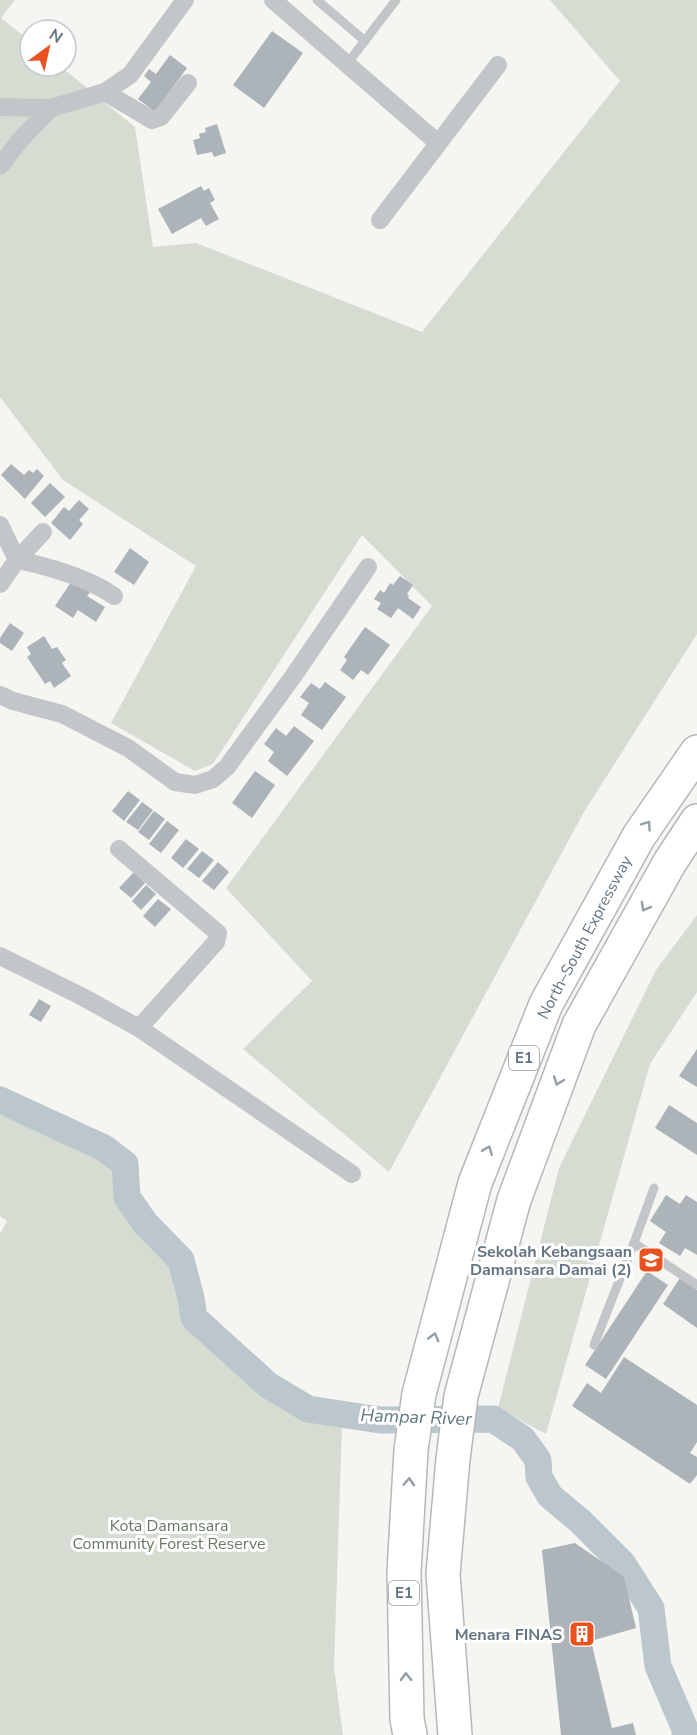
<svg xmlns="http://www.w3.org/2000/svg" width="697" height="1735" font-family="'Nunito Sans',sans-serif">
<rect width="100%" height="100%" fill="#f5f5f1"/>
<g fill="#d6dcd2">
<polygon points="0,0 15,0 1,18 30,41 30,66 60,66 135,127 153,247 196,243 422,332 620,81 550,0 697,0 697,634 584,812 389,1172 243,1049 312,981 226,888 432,606 362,535 213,764 195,771 111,723 196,566 63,480 0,397"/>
<polygon points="697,915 697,992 650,1064 546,1434 498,1408 559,1168 656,970"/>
<polygon points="0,1115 91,1152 117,1171 120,1199 137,1230 172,1265 188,1323 264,1392 304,1418 342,1425 334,1667 343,1735 0,1735 0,1234 7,1221 0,1216"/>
</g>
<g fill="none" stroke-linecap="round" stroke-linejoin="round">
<polyline stroke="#bbc7cc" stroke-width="27" points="0,1100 104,1148 125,1164 127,1197 145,1223 181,1260 191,1298 194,1318 268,1385 308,1409 380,1420 493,1419 523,1439 538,1460 539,1477 550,1496 580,1521 622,1563 651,1608 658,1666 685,1729 685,1735"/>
</g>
<g fill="#acb3b9">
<polygon points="272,31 303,53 264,108 233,85"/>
<polygon points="170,55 187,68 155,112 138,99 151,82 144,76 149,69 156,74"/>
<polygon points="217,124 226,153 214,157 212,152 197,155 193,140 200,138 199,134 206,132 205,128"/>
<polygon points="201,186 204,191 209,188 215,200 210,203 219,219 206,226 201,218 172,234 158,209"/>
<polygon points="11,464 24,475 29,470 33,473 37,469 44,476 25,499 1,475"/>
<polygon points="50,483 65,497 45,517 31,503"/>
<polygon points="79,500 89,509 79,520 83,524 70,540 51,523 64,507 69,511"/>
<polygon points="130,548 149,562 134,585 114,572"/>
<polygon points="400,576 413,585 407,594 409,596 408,598 421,607 413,619 398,608 391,618 377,609 381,603 374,599 380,590 384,593 390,583 393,585"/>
<polygon points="71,582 91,591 87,596 105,607 96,622 78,610 73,618 55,606"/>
<polygon points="10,623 24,633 12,651 0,643 0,638"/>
<polygon points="365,627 390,645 368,675 361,670 353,680 340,670 347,660 344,657"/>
<polygon points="44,636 52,649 57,647 66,660 62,663 71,676 54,688 50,681 45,684 27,657 31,654 27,647"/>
<polygon points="325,682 346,697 322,730 301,715 309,703 300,697 311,683 320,689"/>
<polygon points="294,726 314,741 287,776 268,761 274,752 264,744 276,728 286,736"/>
<polygon points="255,771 275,785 252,818 232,803"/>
<polygon points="128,791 140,800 124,821 112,811"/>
<polygon points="142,802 153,810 138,830 126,822"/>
<polygon points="154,811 165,819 149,840 138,832"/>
<polygon points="167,821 179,830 161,853 149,844"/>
<polygon points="186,839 199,849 183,868 171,858"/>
<polygon points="202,851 214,860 199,878 187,869"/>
<polygon points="218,862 229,872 214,890 202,881"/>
<polygon points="134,872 145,883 131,898 119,888"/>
<polygon points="146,885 156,894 141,910 132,901"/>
<polygon points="158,899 171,909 155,927 143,916"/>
<polygon points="39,999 51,1006 41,1022 29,1015"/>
<polygon points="697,1049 697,1087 679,1076"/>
<polygon points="669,1105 697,1123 697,1155 655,1128"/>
<polygon points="666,1195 680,1204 686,1195 697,1202 697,1255 685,1248 680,1256 659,1243 666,1232 650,1221"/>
<polygon points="647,1271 668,1285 606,1379 585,1365"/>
<polygon points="680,1278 697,1290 697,1328 663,1304"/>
<polygon points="624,1357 697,1405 697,1442 690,1453 697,1457 697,1475 690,1484 572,1406 587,1383 601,1393"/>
<polygon points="575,1543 624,1577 636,1628 591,1641 612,1728 633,1723 636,1735 561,1735 542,1550"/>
</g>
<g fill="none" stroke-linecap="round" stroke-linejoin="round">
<g stroke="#b5b8bb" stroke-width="36">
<g id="motorway">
<polyline points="410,1735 407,1719 404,1572 411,1450 419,1394 475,1183 546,1004 639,836 697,752"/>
<polyline points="455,1735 443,1574 453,1459 461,1396 514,1200 579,1025 670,862 697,821"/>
</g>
</g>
<g stroke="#c2c6c9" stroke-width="9">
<polyline points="317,0 365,41"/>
<polyline points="347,64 396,0"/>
<polyline points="654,1188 634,1243 697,1285"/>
<polyline points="594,1345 634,1243"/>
</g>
<g stroke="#c2c6c9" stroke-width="18">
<polyline points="273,0 438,143"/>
<polyline points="105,92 152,120 161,117 188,83"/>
<polyline points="0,107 51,108 105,92 130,75 185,0"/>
<polyline points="0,166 20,140 51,108"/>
<polyline points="380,220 498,65"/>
<polyline points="0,525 17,560 0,584"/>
<path d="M43,532L17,560C47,566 89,578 114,596"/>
<polyline points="0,695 13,701 62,714 128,748 175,782 195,785 213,779 227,767 292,678 368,567"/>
<polyline points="119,849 218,933 216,942 139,1028"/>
<polyline points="0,956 79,995 139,1028 352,1174"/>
</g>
<use href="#motorway" stroke="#fff" stroke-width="33"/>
</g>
<defs><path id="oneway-chevron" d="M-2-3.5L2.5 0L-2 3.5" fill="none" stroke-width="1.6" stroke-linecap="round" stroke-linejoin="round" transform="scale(1.5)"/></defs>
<g stroke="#929ea9">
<use href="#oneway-chevron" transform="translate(647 825) rotate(-55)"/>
<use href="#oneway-chevron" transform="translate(645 907) rotate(119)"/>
<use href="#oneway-chevron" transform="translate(558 1081) rotate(110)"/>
<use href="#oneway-chevron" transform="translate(488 1150) rotate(-68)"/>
<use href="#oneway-chevron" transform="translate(434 1337) rotate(-75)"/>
<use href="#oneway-chevron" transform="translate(409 1482) rotate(-87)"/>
<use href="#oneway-chevron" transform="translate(406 1677) rotate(-91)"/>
</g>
<defs>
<g id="school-square" transform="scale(1.35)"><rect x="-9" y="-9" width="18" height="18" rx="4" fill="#e9521e" stroke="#fff"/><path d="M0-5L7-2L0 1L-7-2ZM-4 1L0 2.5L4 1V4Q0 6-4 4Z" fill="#fff"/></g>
<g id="building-square" transform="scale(1.35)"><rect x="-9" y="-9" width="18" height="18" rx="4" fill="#e9521e" stroke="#fff"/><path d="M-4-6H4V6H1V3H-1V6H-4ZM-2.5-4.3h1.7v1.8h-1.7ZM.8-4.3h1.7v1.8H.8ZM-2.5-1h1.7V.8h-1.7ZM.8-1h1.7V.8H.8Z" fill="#fff"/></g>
</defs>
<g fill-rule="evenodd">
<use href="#school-square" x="651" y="1260"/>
<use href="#building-square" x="582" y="1634"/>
</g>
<g text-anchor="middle" stroke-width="6" stroke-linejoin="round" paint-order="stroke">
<g fill="#fff" stroke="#929ea9" stroke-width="1.5">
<rect x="509" y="1046" width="30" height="24" rx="4.5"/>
<rect x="389" y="1581" width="30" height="24" rx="4.5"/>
</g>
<g font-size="15" font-weight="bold" fill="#637484">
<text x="524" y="1063">E1</text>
<text x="404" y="1598">E1</text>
</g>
<g font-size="16" fill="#637484" stroke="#fff">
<text transform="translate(584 937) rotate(-62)" y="6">North–South Expressway</text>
</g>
<g font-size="16" font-weight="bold" fill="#637484" stroke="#fff" text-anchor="end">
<text x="632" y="1257">Sekolah Kebangsaan<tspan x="632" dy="18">Damansara Damai (2)</tspan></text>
<text x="562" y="1640">Menara FINAS</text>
</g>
<g font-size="16" fill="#677a62" stroke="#fff">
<text x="169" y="1531">Kota Damansara<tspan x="169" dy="18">Community Forest Reserve</tspan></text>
</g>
<g font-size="18" font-style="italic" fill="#5f7781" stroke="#fff">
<text transform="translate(416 1417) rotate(2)" y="6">Hampar River</text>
</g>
</g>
<g transform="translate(48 48) rotate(33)"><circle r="28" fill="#ffffff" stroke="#c1c7ce" stroke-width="1.5"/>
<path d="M0-4.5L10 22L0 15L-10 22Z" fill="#e9521e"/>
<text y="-9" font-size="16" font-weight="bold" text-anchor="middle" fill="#637484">N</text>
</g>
</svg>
